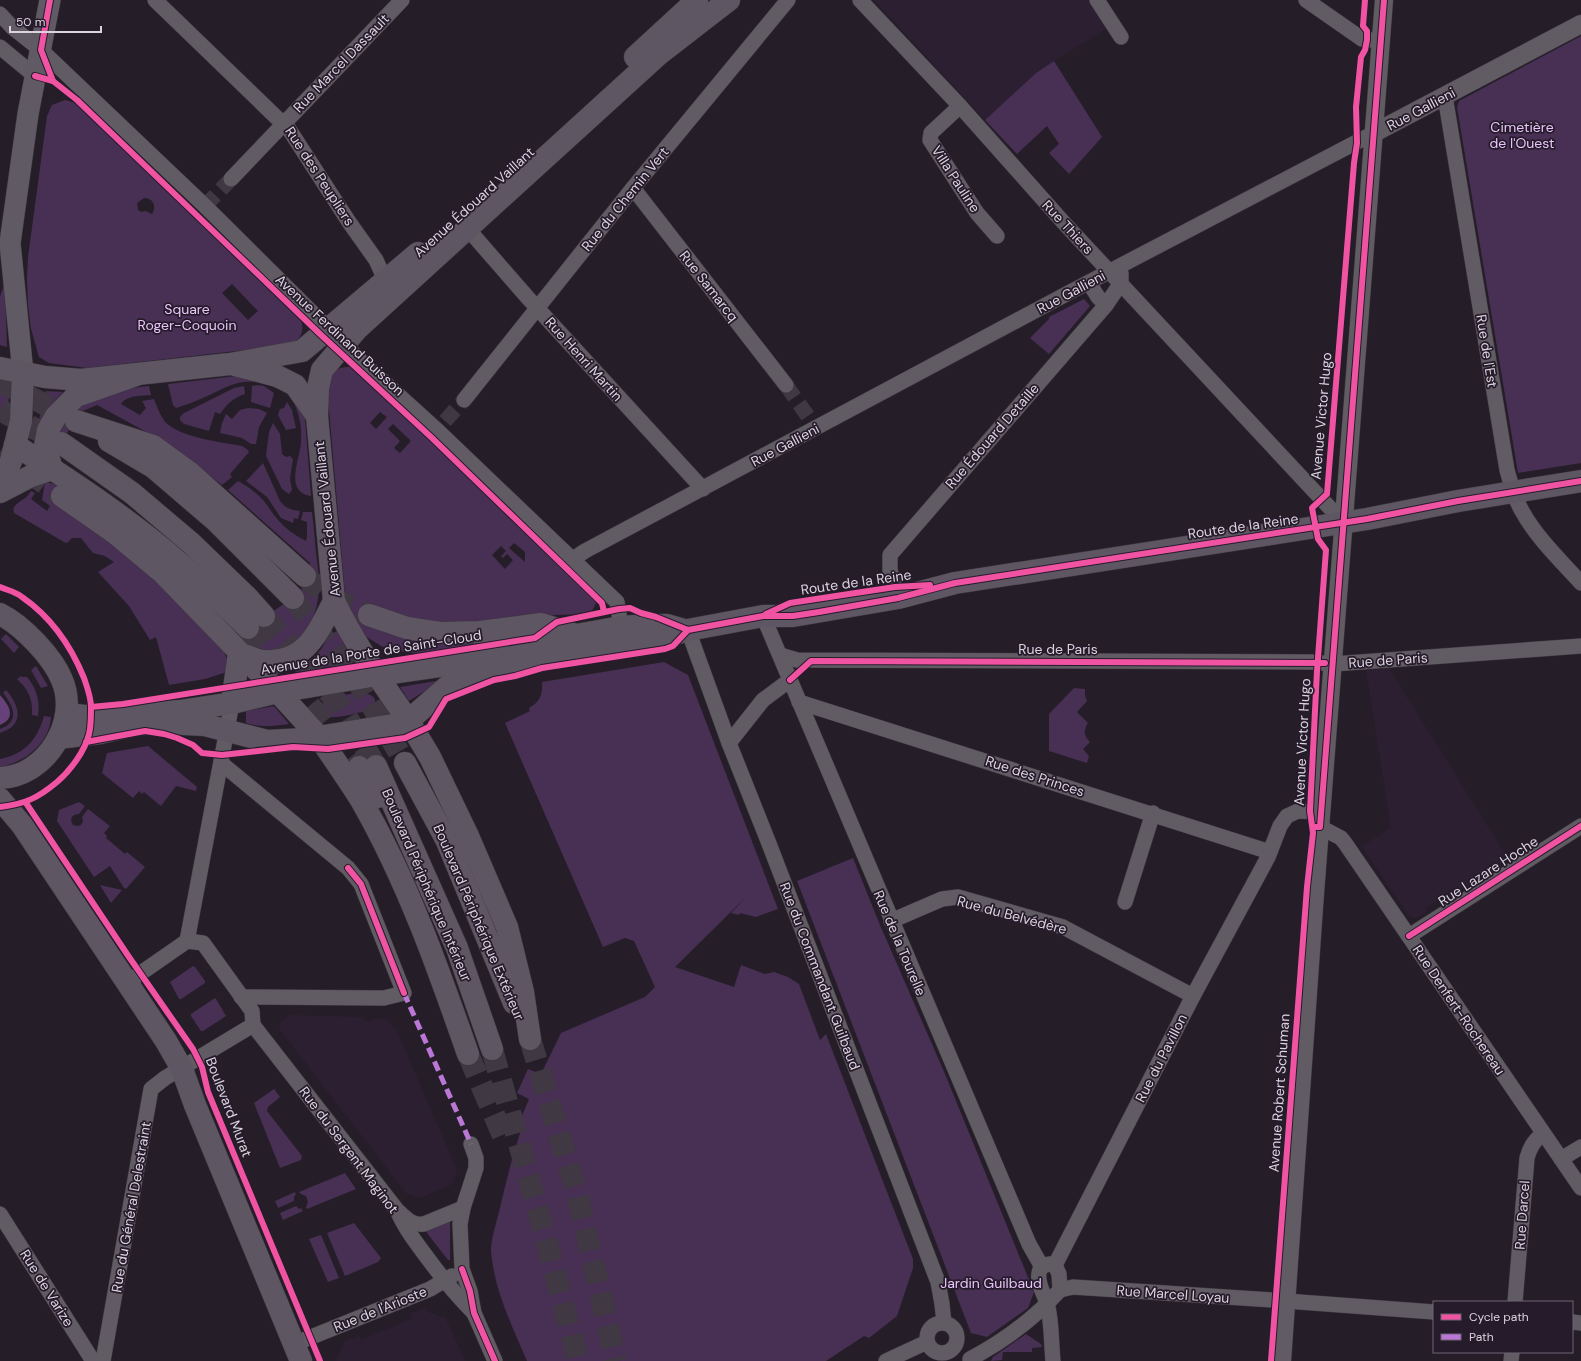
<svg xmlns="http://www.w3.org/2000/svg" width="1581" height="1361" font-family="'DM Sans',sans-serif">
<rect width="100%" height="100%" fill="#251e28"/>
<g fill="#2c1f32">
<polygon points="874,0 1088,0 1107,28 1036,73 985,120"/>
<polygon points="1390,668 1390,670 1508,859 1451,896 1448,893 1426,908 1427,911 1416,918 1410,917 1362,847 1391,827 1366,670"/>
<polygon points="290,1015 363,1017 367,1022 379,1018 388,1021 394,1029 396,1029 457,1170 452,1184 421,1198 407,1194 280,1030 279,1026 281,1022"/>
<polygon points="425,1308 426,1311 442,1317 445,1317 465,1361 336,1361 344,1344 344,1342 359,1335 361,1340 412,1319 410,1314"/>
</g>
<g fill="#482f54" fill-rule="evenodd">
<polygon points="1581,36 1581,463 1518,473 1457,107 1459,101"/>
<polygon points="1054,61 1102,137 1069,174 1049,153 1059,144 1047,126 1017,154 985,120 1036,73"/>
<path d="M65,100L76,103L298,315C306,327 303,340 289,345L87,368L49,363L39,357L31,329L28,305L27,279L28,257L47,116L52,105ZM144,198C153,198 157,206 152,214L146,211L141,212L138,210L137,203ZM232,284L258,311L248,320L222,293Z"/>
<polygon points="4,285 5,285 7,347 0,345 0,297"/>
<polygon points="1084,299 1090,306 1049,354 1030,338 1049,319 1049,317"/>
<path d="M350,367L357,371L593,596L596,603L592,611L585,614L555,615L480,625L366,620L536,635L422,654L392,650L381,646L365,636L347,606L345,595L327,386C333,373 333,367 350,367ZM380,412L387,417L376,429L370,423ZM393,424L411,441L400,453L394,448L400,441L388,429ZM514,543L525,552V562L509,548ZM501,546L506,551L501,556L503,558L507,554L513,560L505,569L492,555Z"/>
<path d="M244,375L267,384C239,377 227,387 203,398C194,402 185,405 176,408L173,405L168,384Z"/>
<polygon points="258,385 264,386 274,393 270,408 251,402 252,386"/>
<path d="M149,386L151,395C141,396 127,395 121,404L140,415L146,408L142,401L154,399C157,407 160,415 165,422C181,438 221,442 242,446L248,450L249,452L230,474L232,477L222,485L172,446L97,405L80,412L57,449L56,439L64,420L83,404L123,389Z"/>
<path d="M244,386L245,394C233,398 227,404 220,414L215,412L209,431L184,424L180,420V417L184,413L234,388Z"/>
<polygon points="0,389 6,392 9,398 6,414 0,417"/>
<polygon points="46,391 63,392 50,406 41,420 39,420"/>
<path d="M292,399L303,411L305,419L311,496C283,492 301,457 301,441C302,426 299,412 292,399Z"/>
<polygon points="287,402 292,410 296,428 286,430 278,415 280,409 284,408"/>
<polygon points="248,408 259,409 267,413 259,427 256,444 251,444 242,438 220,433 222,423 226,414 232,419 240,410"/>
<polygon points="273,423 280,434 282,454 286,457 290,456 293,459 290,478 292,490 289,494 282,489 266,456 269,432"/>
<path d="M263,463L280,501C285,508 291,510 300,511L298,519L294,518L293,523L281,518L267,497L246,481Z"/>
<path d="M238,481C247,486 256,492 263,500C267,504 270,510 274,515C282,526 294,535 306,541L307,537V522L301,520L303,512H312C314,528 315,545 317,561C318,569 319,578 319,586C319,612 306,645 277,650C262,652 248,646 239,635L301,592L310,563L228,490Z"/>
<path d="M45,482L60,485L155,576L224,652L228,661L227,672L205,679L169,685L156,637L150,640L129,606L98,572L114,562L105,556L93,553L81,538H72L67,543L64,542L14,513C12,506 17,504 22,500C26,498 29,494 31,491L35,493L31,499L47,511L50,506L42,500Z"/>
<path d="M337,631L352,659L351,663L296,672L294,669C304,665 312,660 318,653C325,645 328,635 337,631Z"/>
<polygon points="6,634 19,647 14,653 1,639"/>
<path d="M664,662L688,675L778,909L756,917L740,913L739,915L731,913L747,896L675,967L734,987L741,965L765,974L774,972L788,977L799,984L820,1040L826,1034L913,1259V1268L897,1316L869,1338L864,1336L826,1361H527C512,1326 494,1290 491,1251C491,1239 496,1224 499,1212C506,1182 513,1153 523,1124L519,1123L529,1099L517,1093L528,1069L541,1074L561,1033L645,997L655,987L634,941L625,938L603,947L505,723L530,711L529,708C540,702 543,694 542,682Z"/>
<polygon points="36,666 48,686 41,688 31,670"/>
<path d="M21,676L22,677H27C37,689 40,701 38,716L32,715C33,699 28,689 17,679Z"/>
<polygon points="442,680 409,701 400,687"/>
<path d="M1074,688L1085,689V696L1087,701L1077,712L1088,723C1083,730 1084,736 1090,742L1083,749L1089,756L1087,763L1049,751V714Z"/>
<path d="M6,690C20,706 25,725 0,733V729C21,722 13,705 3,693Z"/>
<path d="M356,693C363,693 371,693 375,699C375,706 373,708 367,711C355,713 329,722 319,714L318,710C322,697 344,695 356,693Z"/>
<path d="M274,706L289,724C273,726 262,728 246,723V711Z"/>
<path d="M44,716L51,717C50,743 24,763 0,767V759C25,754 37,740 44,716Z"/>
<polygon points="148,746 197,787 196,791 176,786 161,806 144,792 142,794 139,791 133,798 102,773 107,753"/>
<path d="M79,802L85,806L79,814C72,814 69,819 73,825L78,826L81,825L83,821L82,817L88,809L110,826L104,833L107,836L106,838L125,854L127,852L145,867L126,889L124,888L110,866L94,877L57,821L59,810Z"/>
<polygon points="853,858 880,925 945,1074 1034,1292 1028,1308 987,1337 971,1333 797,881"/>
<polygon points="100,885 122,890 111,903"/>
<polygon points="193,966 195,967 205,981 205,983 181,999 179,999 170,982"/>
<polygon points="215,998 216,999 226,1016 203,1031 201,1031 191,1016 191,1014"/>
<polygon points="274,1089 280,1097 268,1107 267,1111 302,1156 301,1160 280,1168 254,1103"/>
<polygon points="345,1173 356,1189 307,1209 306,1207 308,1202 306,1196 301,1194 299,1192"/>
<polygon points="295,1192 296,1195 294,1196 294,1201 278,1208 275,1201"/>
<polygon points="296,1206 299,1209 301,1208 303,1211 283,1220 280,1213"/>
<polygon points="450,1220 450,1260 448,1260 427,1233 428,1229"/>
<polygon points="354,1223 381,1258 378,1262 345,1276 327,1233"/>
<polygon points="321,1235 339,1278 328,1282 309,1239"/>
<polygon points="1026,1334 1041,1344 1042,1347 1032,1348 1032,1352 1003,1352 1002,1360 991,1361 993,1357"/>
</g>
<path fill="#674179" d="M0,695C9,705 17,718 0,725Z"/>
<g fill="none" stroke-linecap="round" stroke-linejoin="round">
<g stroke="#403943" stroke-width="15" stroke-dasharray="15 8" stroke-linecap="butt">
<polyline points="205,206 231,179"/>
<polyline points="786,385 816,428"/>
<polyline points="445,421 464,400"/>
</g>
<g stroke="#403943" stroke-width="22" stroke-dasharray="22 11" stroke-linecap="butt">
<polyline points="0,381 76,421"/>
<polyline points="0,410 61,443"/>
<polyline points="0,452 62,496"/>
<polyline points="305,576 326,595 369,615"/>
<polyline points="293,598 361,687 405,763"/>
<polyline points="264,616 339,704 376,766"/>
<polyline points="248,628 359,767"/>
<polyline points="530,1039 577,1193 616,1361"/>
<polyline points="492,1049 545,1235 578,1361"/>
<polyline points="468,1054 507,1145"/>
</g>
<g stroke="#3f3a41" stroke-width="16">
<g id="minor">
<polyline points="155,0 277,118 285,123 349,222 376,260 385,280"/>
<polyline points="860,0 960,106 1064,223 1344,523"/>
<polyline points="1097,0 1121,37"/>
<polyline points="1306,0 1362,39 1381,41"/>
<polyline points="0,14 12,27 41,50 205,206 362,362 437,430 617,602 621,627 618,635"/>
<polyline points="0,47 35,76"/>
<path d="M1445,96L1507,470C1511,484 1514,498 1522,511C1536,537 1561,561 1581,583"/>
<polyline points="960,106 931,133 930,140 977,213 997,236"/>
<polyline points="231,179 402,0"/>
<polyline points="633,188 786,385"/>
<polyline points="467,228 528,298 703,489"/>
<polyline points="1089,283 1098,297 1106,305"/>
<polyline points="464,400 633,188 788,0"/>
<polyline points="573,559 585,551 1072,291 1374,133"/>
<polyline points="898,598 890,570 890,555 1106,305 1121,283 1121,273"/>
<polyline points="763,616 1029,1244 1042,1267"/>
<polyline points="688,630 729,743 768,841 938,1282 942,1304 944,1323"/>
<polyline points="780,655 797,660 1311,662 1333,664 1581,646"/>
<polyline points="799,702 1270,852"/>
<polyline points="729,743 763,700 790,680"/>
<polyline points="221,763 348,868 361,884 404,993 384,998 241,997"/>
<polyline points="1320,827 1341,838 1345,843 1581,1188"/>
<polyline points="1125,902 1153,813"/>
<polyline points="891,921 942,899 958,897 1063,927 1193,996"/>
<polyline points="1409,936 1581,826"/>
<polyline points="187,941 232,703"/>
<polyline points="128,982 187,941 203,943 252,1011 253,1025"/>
<path d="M253,1025L397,1210C405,1229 417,1244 429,1260C443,1279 457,1296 474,1313"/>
<polyline points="471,1144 476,1158 476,1168 463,1208 460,1224 462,1269 470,1291 474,1313 495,1361"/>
<polyline points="1561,1159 1581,1147"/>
<path d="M399,1212C407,1219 413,1226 424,1224L463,1208"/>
<polyline points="0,1214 93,1361"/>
<path d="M1050,1264C1044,1265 1040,1267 1039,1273C1037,1283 1044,1294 1047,1303C1052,1321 1051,1342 1053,1361"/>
<polyline points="1055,1265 1193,996 1268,857 1280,826 1287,816 1298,811 1321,812"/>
<polyline points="1060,1290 1073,1287 1286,1301 1434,1312"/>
<path d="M1515,1302L1527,1158C1530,1147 1534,1141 1543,1133"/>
<polyline points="1572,1322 1581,1323"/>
<circle cx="942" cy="1338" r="15"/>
<polyline points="294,1344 430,1289 452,1276"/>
<path d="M970,1359C1004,1341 1034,1319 1060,1290L1059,1274L1055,1265"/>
<polyline points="103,1361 151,1089 165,1078 253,1025"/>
<polyline points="886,1361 927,1342"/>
<polyline points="1511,1361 1512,1352"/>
</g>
</g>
<g stroke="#3f3a41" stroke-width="19">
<g id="tertiary">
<polyline points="1374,133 1581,24"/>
<polyline points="1282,1361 1315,893 1384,0"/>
</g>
</g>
<g stroke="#3f3a41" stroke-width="22">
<polyline id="secondary" points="23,373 10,243 28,114 50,0"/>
</g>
<g stroke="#3f3a41" stroke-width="23">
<g id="primary">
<polyline points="635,57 697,0"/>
<polyline points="235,365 277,376 295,385 317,416"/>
<polyline points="0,368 45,377 81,380 230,364 302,351 418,253"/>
<polyline points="0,488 11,461 21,421 23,373"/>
<path d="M0,614C22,625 53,657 62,680C80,722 45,777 0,778"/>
<polyline points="278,692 319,737"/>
<polyline points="67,714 94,717 180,711 232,703 278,692 377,675 516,655 576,635 621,627 649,625 667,625 681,629"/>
<path d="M409,722C382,682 355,645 334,601L317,416L318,388L322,370L357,329L658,55L729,0"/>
<polyline points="58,738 100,733 138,724 164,723 205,725 267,741 305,739 399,724 409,722 416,714 448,686 487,672 602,648 662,638 688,630 763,616 793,616 898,598 955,583 1367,519 1458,501 1581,481"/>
<polyline points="0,799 22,825 166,1041 182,1069 195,1105 301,1361"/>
</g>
</g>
<g stroke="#3f3a41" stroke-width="23">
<g id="trunk">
<polyline points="76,421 153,446 190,473 305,576"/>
<polyline points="109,441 153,467 216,521 293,598"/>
<polyline points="61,443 132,493 191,543 248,598 264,616"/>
<path d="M15,445C70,480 126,517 176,560C201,581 224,605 248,628"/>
<polyline points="0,492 31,476 52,469 45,446 48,430 56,416 76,396 136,375"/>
<polyline points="62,496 115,533 163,573 278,692"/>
<polyline points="369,615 407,628 440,633 480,632 541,624 576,635"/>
<path d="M240,654C248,656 257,661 264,661C306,664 318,632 334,601"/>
<polyline points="232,703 239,653"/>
<polyline points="409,722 430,757 468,836 507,927 523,992 530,1039"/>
<path d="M319,737C333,758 348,779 361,800C407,880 438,968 468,1054"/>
<polyline points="405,763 447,841 514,1003"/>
<polyline points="376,766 457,948 492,1049"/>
<polyline points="359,767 378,797"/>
</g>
</g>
<use href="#minor" stroke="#615c64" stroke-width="15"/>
<use href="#tertiary" stroke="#615c64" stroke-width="18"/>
<use href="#secondary" stroke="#605a64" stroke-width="21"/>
<use href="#primary" stroke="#5e5662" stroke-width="22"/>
<use href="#trunk" stroke="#5e5662" stroke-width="22"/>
<polyline stroke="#ba77d6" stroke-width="5" stroke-dasharray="10 5" stroke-linecap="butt" points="404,993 471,1144"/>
<g stroke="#261b2b" stroke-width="8">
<g id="cycleway">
<polyline points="50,0 41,50 53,81"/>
<polyline points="35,76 53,81 77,100 320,334 431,437 563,565 602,603 604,612"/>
<path d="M0,587C7,590 16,592 22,597C51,617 71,646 84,678C87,687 91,697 91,707C91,715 91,727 89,734C85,751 70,771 57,782C38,798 25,804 0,807"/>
<polyline points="766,614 790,603 895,587 930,585"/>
<polyline points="790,680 811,661 1325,663"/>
<polyline points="91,707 123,704 535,638 557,622 619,609 630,608 641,613 656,617 688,630 763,616 793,616 819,612 898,598 955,583 1367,519 1458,501 1581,481"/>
<polyline points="86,742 145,731 164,734 177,738 193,745 202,753 222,755 293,747 328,749 405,738 429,727 446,699 494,680 515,676 542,668 665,649 673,646 688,630"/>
<polyline points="26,803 129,957 193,1049 202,1067 208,1092 320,1361"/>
<polyline points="1313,827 1320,827 1384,0"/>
<polyline points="348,868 361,884 404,993"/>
<polyline points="1409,936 1581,826"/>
<polyline points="462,1269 470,1291 474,1313 495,1361"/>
<polyline points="1271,1361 1307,887 1313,833 1310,811 1317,671 1326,550 1318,539 1312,508 1327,494 1354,163 1357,143 1356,107 1361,57 1365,50 1367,40 1367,31 1363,26 1365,0"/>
</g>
</g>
<use href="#cycleway" stroke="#f153a3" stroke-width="6"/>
</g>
<g text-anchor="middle" stroke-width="3.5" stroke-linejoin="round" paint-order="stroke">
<g font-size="14" fill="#dbd4df" stroke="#261b2b">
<text transform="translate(341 63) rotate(-46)" y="5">Rue Marcel Dassault</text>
<text transform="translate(1421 109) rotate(-28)" y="5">Rue Gallieni</text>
<text transform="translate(320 176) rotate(57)" y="5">Rue des Peupliers</text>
<text transform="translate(956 179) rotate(57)" y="5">Villa Pauline</text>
<text transform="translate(625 199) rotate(-51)" y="5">Rue du Chemin Vert</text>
<text transform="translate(474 202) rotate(-42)" y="5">Avenue Édouard Vaillant</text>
<text transform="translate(1068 227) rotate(47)" y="5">Rue Thiers</text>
<text transform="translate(709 286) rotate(52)" y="5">Rue Samarcq</text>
<text transform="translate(1071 292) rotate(-28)" y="5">Rue Gallieni</text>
<text transform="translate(340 335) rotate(43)" y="5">Avenue Ferdinand Buisson</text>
<text transform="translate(1487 351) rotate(81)" y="5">Rue de l'Est</text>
<text transform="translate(584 359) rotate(48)" y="5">Rue Henri Martin</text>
<text transform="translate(1321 416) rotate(-85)" y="5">Avenue Victor Hugo</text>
<text transform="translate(992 436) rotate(-49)" y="5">Rue Édouard Detaille</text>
<text transform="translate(785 445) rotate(-28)" y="5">Rue Gallieni</text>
<text transform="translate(327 519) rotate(-96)" y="5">Avenue Édouard Vaillant</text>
<text transform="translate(1243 526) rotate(-8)" y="5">Route de la Reine</text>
<text transform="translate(856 582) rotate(-8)" y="5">Route de la Reine</text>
<text x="1058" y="654">Rue de Paris</text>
<text transform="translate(371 652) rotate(-9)" y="5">Avenue de la Porte de Saint-Cloud</text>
<text transform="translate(1388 660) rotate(-4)" y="5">Rue de Paris</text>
<text transform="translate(1302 742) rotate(-87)" y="5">Avenue Victor Hugo</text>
<text transform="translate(1035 776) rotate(18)" y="5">Rue des Princes</text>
<text transform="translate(1488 871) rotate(-33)" y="5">Rue Lazare Hoche</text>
<text transform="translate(427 885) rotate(67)" y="5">Boulevard Périphérique Intérieur</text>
<text transform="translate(1012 915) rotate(15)" y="5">Rue du Belvédère</text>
<text transform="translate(479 922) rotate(67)" y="5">Boulevard Périphérique Extérieur</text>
<text transform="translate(900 943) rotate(67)" y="5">Rue de la Tourelle</text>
<text transform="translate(820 976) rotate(69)" y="5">Rue du Commandant Guilbaud</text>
<text transform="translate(1459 1010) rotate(56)" y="5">Rue Denfert-Rochereau</text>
<text transform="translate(1161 1058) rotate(-63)" y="5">Rue du Pavillon</text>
<text transform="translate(1279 1093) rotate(-86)" y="5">Avenue Robert Schuman</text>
<text transform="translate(229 1107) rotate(69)" y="5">Boulevard Murat</text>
<text transform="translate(349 1150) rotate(53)" y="5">Rue du Sergent Maginot</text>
<text transform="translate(131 1207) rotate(-80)" y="5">Rue du Général Delestraint</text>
<text transform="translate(1522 1215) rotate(-86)" y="5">Rue Darcel</text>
<text transform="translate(47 1288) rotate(58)" y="5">Rue de Varize</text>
<text transform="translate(1173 1294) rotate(4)" y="5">Rue Marcel Loyau</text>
<text transform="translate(380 1309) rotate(-22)" y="5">Rue de l'Arioste</text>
</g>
<g font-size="14" fill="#e7c4f9" stroke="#261b2b">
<text x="1522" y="132">Cimetière<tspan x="1522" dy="16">de l'Ouest</tspan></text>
<text x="187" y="314">Square<tspan x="187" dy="16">Roger-Coquoin</tspan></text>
<text x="991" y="1288">Jardin Guilbaud</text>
</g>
</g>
<rect x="1433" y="1301" width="140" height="52" fill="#261b2b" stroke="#6e6573"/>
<rect x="1441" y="1314" width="20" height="6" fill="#f153a3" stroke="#6e6573"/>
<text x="1469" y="1321" font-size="12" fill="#dbd4df">Cycle path</text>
<rect x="1441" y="1334" width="20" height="6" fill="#ba77d6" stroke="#6e6573"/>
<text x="1469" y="1341" font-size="12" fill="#dbd4df">Path</text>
<path d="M10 26v6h91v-6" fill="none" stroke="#dbd4df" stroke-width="2"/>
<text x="16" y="26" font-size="12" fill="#dbd4df" stroke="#261b2b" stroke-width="3" paint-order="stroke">50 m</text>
</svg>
